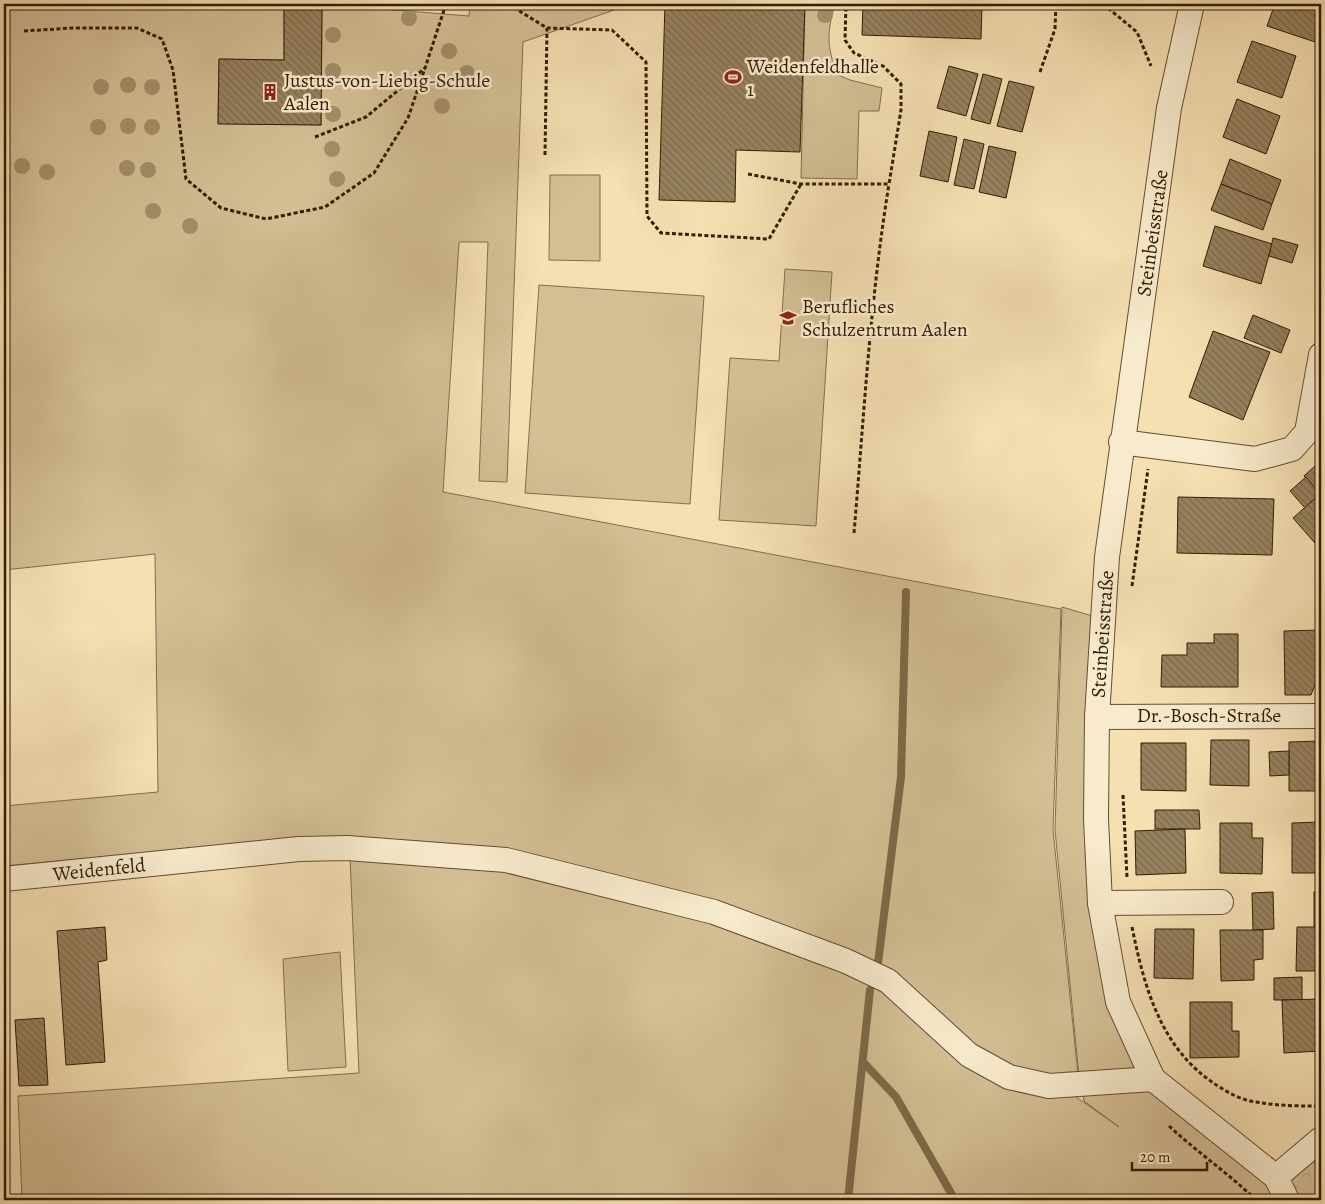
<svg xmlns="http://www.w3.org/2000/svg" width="1325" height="1204" font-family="Alegreya,serif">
<defs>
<pattern id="forest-crowns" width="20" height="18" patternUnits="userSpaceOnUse" patternTransform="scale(1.25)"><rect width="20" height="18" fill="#d4bf95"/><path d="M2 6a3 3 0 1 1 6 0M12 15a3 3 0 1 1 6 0" fill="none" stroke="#b6a47f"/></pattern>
<pattern id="building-back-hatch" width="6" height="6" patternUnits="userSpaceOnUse" patternTransform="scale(1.25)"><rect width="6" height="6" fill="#97825f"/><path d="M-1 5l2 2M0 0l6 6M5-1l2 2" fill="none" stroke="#7c6a4c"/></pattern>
</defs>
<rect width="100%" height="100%" fill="#f5e0b2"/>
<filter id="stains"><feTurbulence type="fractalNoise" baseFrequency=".004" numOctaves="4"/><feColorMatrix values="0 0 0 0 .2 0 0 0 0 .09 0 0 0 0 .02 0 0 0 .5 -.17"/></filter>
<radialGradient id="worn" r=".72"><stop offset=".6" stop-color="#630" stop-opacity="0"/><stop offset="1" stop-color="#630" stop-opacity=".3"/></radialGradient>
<g fill="#d4bf95" stroke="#826e4d">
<polygon points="4,4 284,9 284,60 219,59 218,123 321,125 322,8 382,9 469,16 470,4 631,4 523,42 507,482 479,481 488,242 459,242 443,492 1061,609 1053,830 1078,1075 1023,1074 980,1052 896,980 503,851 243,844 4,866 4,806 158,792 155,554 4,570"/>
<path d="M805,4H835C827,32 826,47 838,75L850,80L882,88L879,111H859L857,179L801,178Z"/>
<polygon points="550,175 600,175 600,261 549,260"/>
<polygon points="785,269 832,272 816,526 719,520 730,358 779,361"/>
<polygon points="539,285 704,296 690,504 525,493"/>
<polygon points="1062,607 1103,619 1100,903 1153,1079 1287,1200 22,1200 18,1096 359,1073 350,858 504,869 683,915 812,955 880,987 928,1028 1072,1094 1119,1127 1084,1101 1079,1076 1055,830"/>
<polygon points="340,952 346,1067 288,1071 283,959"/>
</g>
<polygon fill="url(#forest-crowns)" stroke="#826e4d" points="1321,1139 1321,1200 1287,1200 1276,1177"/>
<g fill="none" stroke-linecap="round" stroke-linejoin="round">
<g stroke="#7e6949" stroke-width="8">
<polyline points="878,963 901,777 906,592"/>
<polyline points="863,1062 896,1097 955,1200"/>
<polyline points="848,1200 870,990"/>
</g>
</g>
<g fill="url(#building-back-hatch)" stroke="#311c05">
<polygon points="44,4 382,4 382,9 322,8 321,125 218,124 219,59 284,60 284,9 44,6"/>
<polygon points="665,4 805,4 800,152 736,150 735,202 659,200"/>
<polygon points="863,4 982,4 981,39 862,35"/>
<polygon points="1275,4 1321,4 1321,44 1267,26"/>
<polygon points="1252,41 1296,56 1282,98 1237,82"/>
<polygon points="949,66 978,74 966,116 937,108"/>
<polygon points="983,74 1002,79 990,124 971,119"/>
<polygon points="1009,81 1034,87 1022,132 997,126"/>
<polygon points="1237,99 1280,116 1266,154 1223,137"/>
<polygon points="929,131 957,137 948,182 920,176"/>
<polygon points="964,139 984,144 974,189 954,185"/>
<polygon points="989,146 1016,152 1006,198 979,192"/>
<polygon points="1230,159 1281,180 1272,204 1221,184"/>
<polygon points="1221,184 1272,204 1263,230 1211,210"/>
<polygon points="1215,226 1272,244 1261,284 1203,266"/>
<polygon points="1273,238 1298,245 1292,263 1269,256"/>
<polygon points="1253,315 1290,330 1281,353 1244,338"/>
<polygon points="1213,331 1270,352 1243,420 1189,397"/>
<polygon points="1315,466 1321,474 1320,494 1304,476"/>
<polygon points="1306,477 1320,494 1305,508 1290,491"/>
<polygon points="1320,494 1321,496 1321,550 1293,518"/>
<polygon points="1178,497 1274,499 1272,555 1177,553"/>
<polygon points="1321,630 1321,669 1311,695 1285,695 1284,631"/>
<polygon points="1214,634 1238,634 1238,687 1161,687 1162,655 1187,655 1187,643 1214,643"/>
<polygon points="1211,740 1249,740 1249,786 1210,785"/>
<polygon points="1321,741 1321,791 1289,791 1289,742"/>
<polygon points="1141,743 1186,743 1186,791 1141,790"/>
<polygon points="1289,751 1289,775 1270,776 1269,752"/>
<polygon points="1155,810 1199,810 1200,829 1155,829"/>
<polygon points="1321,822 1321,873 1292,873 1292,823"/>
<polygon points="1220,823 1252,823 1252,838 1263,838 1262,874 1220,873"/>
<polygon points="1185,829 1186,873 1136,875 1135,831"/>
<polygon points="1273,892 1274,929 1253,930 1252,893"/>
<rect x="1314" y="892" width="7" height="35"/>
<polygon points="105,927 107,960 98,962 105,1062 66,1065 57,931"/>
<polygon points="1297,927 1321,927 1321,971 1296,971"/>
<polygon points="1155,929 1194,929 1193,979 1154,978"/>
<polygon points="1220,930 1263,930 1263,959 1254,960 1254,980 1221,981"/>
<polygon points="1302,977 1302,1000 1274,1000 1274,978"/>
<polygon points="1321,999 1321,1051 1284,1053 1282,1000"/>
<polygon points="1190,1002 1232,1002 1232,1031 1239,1031 1239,1057 1190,1058"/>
<polygon points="44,1018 48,1085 19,1086 15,1020"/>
</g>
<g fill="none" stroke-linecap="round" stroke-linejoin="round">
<g stroke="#624d30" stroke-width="26">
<g id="minor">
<polyline points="1192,4 1169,108 1107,557 1097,717 1096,819 1100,903 1118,1002 1153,1079 1276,1177 1287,1200"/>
<polyline points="1121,442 1255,459 1292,449 1307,432 1321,355"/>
<polyline points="1097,717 1321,716"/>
<polyline points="4,879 299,849 347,848 506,860 714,912 846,961 888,981 969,1055 1009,1077 1049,1086 1153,1079"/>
<polyline points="1100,903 1221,902"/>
<polyline points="1276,1177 1321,1139"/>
</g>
</g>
<g stroke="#311c05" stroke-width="3" stroke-dasharray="4 2.5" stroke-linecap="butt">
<polyline points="508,4 547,28 612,30 646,62 647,216 661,233 769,239 801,184"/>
<polyline points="1103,4 1137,32 1151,66"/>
<polyline points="24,31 72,28 137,28 162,39 173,70 186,179 221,208 266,219 325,207 374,173 408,118 425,68"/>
<polyline points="1040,72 1055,29 1056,4"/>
<polyline points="315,137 366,117 425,68 446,4"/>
<polyline points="545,155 547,28"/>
<polyline points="748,174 801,184 889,184 901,110 901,84 883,66 854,53 845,40 846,4"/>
<path d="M854,533C864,416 870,300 889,184"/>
<polyline points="1132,586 1148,469"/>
<polyline points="1123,795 1127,878"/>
<path d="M1132,927C1144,986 1160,1046 1212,1082C1225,1091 1240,1100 1256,1102C1277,1106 1300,1106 1321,1106"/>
<path d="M1169,1126C1197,1152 1228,1173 1256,1200"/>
</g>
<use href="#minor" stroke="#f8ebcd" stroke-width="24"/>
</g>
<g fill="#a48f6a">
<circle cx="825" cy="15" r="8"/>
<circle cx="409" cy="18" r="8"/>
<circle cx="333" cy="35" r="8"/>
<circle cx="449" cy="51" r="8"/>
<circle cx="333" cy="71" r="8"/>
<circle cx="467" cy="73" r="8"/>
<circle cx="128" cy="85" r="8"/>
<circle cx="101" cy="87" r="8"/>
<circle cx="152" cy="87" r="8"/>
<circle cx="442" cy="106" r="8"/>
<circle cx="333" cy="114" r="8"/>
<circle cx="128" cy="126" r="8"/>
<circle cx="98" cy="127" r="8"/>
<circle cx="152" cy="127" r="8"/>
<circle cx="332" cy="149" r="8"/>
<circle cx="22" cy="166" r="8"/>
<circle cx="127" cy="168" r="8"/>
<circle cx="148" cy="170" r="8"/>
<circle cx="47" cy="172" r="8"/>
<circle cx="337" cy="179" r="8"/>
<circle cx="153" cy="211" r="8"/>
<circle cx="190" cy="226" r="8"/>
</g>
<defs>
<g id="stadium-bare" transform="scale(1.35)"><path d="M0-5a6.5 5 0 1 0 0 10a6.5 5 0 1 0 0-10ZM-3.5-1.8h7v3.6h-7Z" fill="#8f2418" stroke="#f8ebcd" stroke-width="2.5" paint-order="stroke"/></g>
<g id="building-bare" transform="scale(1.35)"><path d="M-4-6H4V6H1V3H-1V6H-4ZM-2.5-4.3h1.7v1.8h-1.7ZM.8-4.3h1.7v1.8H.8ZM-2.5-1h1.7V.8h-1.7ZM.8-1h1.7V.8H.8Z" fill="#8f2418" stroke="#f8ebcd" stroke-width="2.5" paint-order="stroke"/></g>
<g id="school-bare" transform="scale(1.35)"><path d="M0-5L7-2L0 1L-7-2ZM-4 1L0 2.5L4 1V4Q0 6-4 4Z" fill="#8f2418" stroke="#f8ebcd" stroke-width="2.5" paint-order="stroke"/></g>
</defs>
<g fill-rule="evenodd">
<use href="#stadium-bare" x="733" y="77"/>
<use href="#building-bare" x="270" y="92"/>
<use href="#school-bare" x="788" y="318"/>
</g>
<g text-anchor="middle" stroke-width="5" stroke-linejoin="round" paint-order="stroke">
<g font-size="20" fill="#311c05" stroke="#f8ebcd" text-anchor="start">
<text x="747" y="73">Weidenfeldhalle<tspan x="747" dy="23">1</tspan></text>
<text x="284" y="87">Justus-von-Liebig-Schule<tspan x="284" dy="23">Aalen</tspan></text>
<text x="802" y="313">Berufliches<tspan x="802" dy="23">Schulzentrum Aalen</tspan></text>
</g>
<g font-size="20" fill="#311c05" stroke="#f8ebcd">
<text transform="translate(1152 233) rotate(-82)" y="7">Steinbeisstraße</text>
<text transform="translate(1102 634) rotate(-86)" y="7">Steinbeisstraße</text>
<text x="1209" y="722">Dr.-Bosch-Straße</text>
<text transform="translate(99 869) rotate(-6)" y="7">Weidenfeld</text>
</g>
</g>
<rect width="1325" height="1204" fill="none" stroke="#f5e0b2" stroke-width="20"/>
<rect x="5" y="5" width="1315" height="1194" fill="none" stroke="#311c05" stroke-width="2.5"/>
<rect x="10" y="10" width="1305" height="1184" fill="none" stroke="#311c05"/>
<path d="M1132 1162v8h75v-8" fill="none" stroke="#311c05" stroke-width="2.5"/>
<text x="1140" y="1162" font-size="15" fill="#311c05" stroke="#f8ebcd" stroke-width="4" paint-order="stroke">20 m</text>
<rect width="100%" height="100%" filter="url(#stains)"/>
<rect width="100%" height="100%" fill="url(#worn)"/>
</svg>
